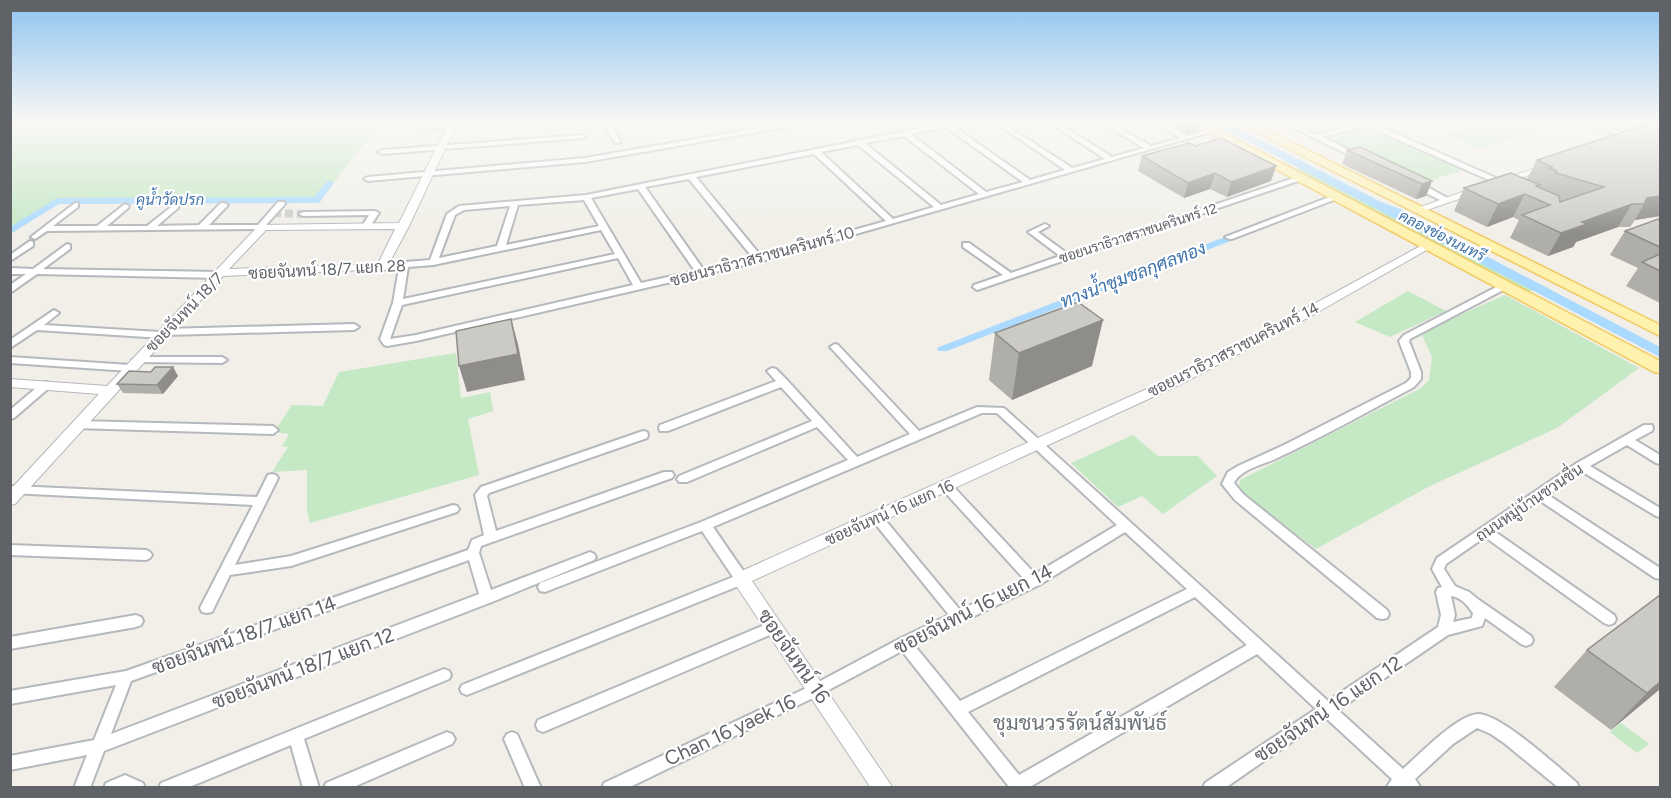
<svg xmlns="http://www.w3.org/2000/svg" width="1671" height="798" font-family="Figtree,Sarabun,sans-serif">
<rect width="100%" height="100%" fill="#f1efe8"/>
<g fill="#c5e8c5">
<polygon points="11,123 381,123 319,201 57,203 11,234"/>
<polygon points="1483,123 1536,123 1547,127 1479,148 1446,133"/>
<polygon points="1371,126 1467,169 1421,183 1326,138"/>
<polygon points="1301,168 1535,290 1529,292 1295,169"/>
<polygon points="1408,291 1446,311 1390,337 1355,322"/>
<polygon points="1505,295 1639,368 1557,428 1430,486 1316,549 1242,493 1239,486 1240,480 1421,388 1429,380 1432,357 1422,335 1433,327"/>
<polygon points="456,353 461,398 490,392 493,411 468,419 479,475 310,523 307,511 307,470 272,472 288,447 282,446 289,434 274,432 292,405 323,406 339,372"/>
<polygon points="1133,435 1158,456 1198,456 1217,476 1163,514 1142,496 1118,507 1071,463"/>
<polygon points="1621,723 1649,744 1637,753 1610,732"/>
</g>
<polygon fill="#aadaff" points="1213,123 1228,123 1381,202 1403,210 1402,212 1660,347 1660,357"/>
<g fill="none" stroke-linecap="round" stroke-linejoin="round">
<g fill="#aadaff" fill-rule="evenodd">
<polygon points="330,180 334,183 320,202 317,203 59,204 10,234 10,227 57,198 314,197 327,181"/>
<polygon points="1243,230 1248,233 1246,235 947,351 939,351 937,349 939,347"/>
</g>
<polyline stroke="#ccccc8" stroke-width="8" stroke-dasharray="8 4" stroke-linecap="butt" points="273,213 303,214"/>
<g stroke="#b5b8bc" stroke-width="4">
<g id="minor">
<polygon points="451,123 479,123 476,125 424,129 421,127 424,125"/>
<polygon points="603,123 609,123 621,142 619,143 615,143"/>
<polygon points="787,123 801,123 798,125 585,162 368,181 364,179 368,177 585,158"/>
<path d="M947,123H960L953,126L1030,180L1065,170L996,123H1003L1072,168L1105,159L1050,123H1058L1112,157L1144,148L1102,123H1110L1151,146L1180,138L1156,123H1164L1187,136L1211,129L1214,131L762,261L416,341L387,346L384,345L380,339L393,303L399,268L382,270L378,267L382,264L430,260L447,214L459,206L586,195ZM946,127L1023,182L986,192L911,134ZM904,136L979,194L941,205L865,143ZM858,145L934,207L893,219L821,152ZM814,154L886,221L761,256L696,177ZM689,179L753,258L703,269L645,187ZM638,189L695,271L641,283L591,198ZM584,200L599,226L506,245L518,205ZM510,206L497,246L439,258L455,215L464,210ZM601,230L615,254L403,299L408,267L433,265ZM618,258L633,285L416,335L390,339L402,305Z"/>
<polygon points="1284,123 1292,123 1316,135 1361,123 1372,123 1505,182 1498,184 1367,126 1322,137 1362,156 1363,158 1359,160"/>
<polygon points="1587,123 1596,123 1633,137 1628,138"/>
<polygon points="582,135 585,137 584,138 382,154 378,152 382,150"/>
<polygon points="1297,177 1304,179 980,289 977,290 973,287 974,285 1003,275 963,247 963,243 969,243 1011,273 1060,256 1028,232 1045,224 1049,226 1038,232 1068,254"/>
<polygon points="1414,183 1420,183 1451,200 1447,202 1444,202 1414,187"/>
<polygon points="1332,196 1338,196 1339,198 1232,239 1229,239 1225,237"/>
<polygon points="278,202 284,202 285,204 266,225 266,229 263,229 47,231 35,239 31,237 75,203 78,203 78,207 53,226 97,226 125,204 129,206 128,208 107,226 147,226 175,204 179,206 178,208 157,226 199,225 221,203 224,203 228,205 209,225 258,225"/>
<polygon points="375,211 379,213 369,228 366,228 362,226 369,215 303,216 299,214 303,212"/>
<polygon points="30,241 33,242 33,246 10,261 10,255"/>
<polygon points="67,244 70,245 70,249 43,269 219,272 223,275 219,278 37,274 10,293 10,285 26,274 10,274 10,268 33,269"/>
<path d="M1504,283L1507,284L1508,286L1507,288L1410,339L1409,341L1421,372V379L1414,387C1367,412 1321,438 1273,460C1260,465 1240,470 1234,483L1243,494L1387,610L1389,614L1387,618L1382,619L1377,618L1235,500L1222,484L1228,472L1238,466L1284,445L1406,383L1411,378V372L1399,341L1404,335Z"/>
<polygon points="54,310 59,313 44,325 160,332 165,329 354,324 359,327 354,330 167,335 162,338 37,330 10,348 10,340"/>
<path d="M835,344L838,345L919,431L977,407L1004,408L1328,701L1438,627L1441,615L1436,592L1438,588L1442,587L1432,569L1437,558L1577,463L1644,425H1652L1653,428L1652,431L1635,440L1660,455V464L1656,463L1627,445L1590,466L1660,508V517L1656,516L1581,471L1548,495L1660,568V579L1655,578L1539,500L1494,531L1614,615L1616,619L1614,623L1609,625L1604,623L1485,537L1446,564L1444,569L1455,586L1469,592L1479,600L1531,636L1533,640L1531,644L1526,646L1521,644L1485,618L1482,626L1448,635L1338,710L1403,769C1419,755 1457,715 1478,714C1501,714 1558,767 1577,783L1579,788H1559L1504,743L1491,734L1477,728L1453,744L1415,779L1421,788H1386L1392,779L1326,718L1225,788H1203L1205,783L1316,709L1257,654L1028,788H1010L902,651L823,693L628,788H602L604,783L813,685L899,639L949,615L873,521L871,518L873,515H881L960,610L1025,580L942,489L940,486L942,483H950L1035,574L1117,525L997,413H982L713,527L746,575L747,579L746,583L472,693L467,695L462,693L460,689L462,685L733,577L702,531L545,592L540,591L538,587L540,583L701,522L848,460L817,427L687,482H679L677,479L679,476L812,421L781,387L668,431H660L659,428L660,425L776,381L767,371L772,368L776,369L787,380L857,457L910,434L832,349L830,347ZM1125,532L1187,589L960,701L914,645L1039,585ZM1451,596C1461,597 1467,605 1473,613L1472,618L1453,622L1455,615ZM1195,597L1247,645L1019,775L968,712Z"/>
<polygon points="10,357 130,365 135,368 130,371 10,363"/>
<polygon points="137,357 222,357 227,360 222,363 133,362 132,360"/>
<polygon points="46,382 50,383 51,385 50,387 14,418 10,419 10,410 42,383"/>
<polygon points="79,421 273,426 278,430 273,434 75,428 74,425"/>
<path d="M643,431L647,432L648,435L647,438L489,493L487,496L496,531L664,472H672L674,475L672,478L481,546L479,553L491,590L590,552L594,554L596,557L594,560L492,602L104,751L90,788H74L87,755L10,770V756L94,740L116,685L10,704V691L126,671L468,550L472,540L484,535L475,495L481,487ZM469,560L479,594L111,734L131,681Z"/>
<polygon points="272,474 276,475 278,478 235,565 291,556 453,505 457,506 459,509 457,512 291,566 230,575 212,612 207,613 202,612 200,608 253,505 10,493 10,487 14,486 257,497 268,475"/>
<polygon points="10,545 146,550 150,552 152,555 150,558 146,560 10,555"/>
<polygon points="136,615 141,617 143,621 141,625 136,627 10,649 10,637"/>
<polygon points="774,621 779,623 781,627 779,631 548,730 543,732 538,730 536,725 538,720"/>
<polygon points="444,669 449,671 451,675 449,679 304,739 319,788 303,788 291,745 187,788 159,788 161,783"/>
<polygon points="447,732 452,734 455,739 452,744 351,788 324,788 326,783"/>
<polygon points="512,732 517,734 541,788 525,788 504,739 507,734"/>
<polygon points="125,775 143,783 145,788 104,788 106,783"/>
</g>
</g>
<g stroke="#b5b8bc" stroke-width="2">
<g id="tertiary">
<path d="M449,123H457L409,226L386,269L223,276L15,504L10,505V490L99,394L10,387V379L107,386L259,225L399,223ZM395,229L378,264L229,269L266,230Z"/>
<polygon points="1544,165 1552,167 1506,183 1498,181"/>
<polygon points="1476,187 1481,190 1479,192 1421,212 1413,212 1412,210"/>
<polygon points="1426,243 1431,246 1430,248 1311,316 1179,385 752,581 893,788 871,788 735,584 733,579 735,574 1169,379 1303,310"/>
</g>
</g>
<g stroke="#f2c960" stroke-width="3">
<g id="primary">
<polygon points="1190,123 1205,123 1660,361 1660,373 1654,372"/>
<polygon points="1238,123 1253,123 1660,325 1660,336"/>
</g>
</g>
<use href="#minor" fill="#fff" fill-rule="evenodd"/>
<use href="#tertiary" fill="#fff" fill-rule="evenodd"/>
<use href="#primary" fill="#fff2af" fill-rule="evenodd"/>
</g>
<g fill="#afaea9">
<polygon points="1175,123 1199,123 1197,131 1187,134 1174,126"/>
<polygon points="1639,123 1660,123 1660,216 1635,220 1630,227 1618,227 1576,242 1573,247 1548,256 1510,238 1519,220 1513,217 1487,227 1454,211 1464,188 1527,179 1537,160 1644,125"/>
<polygon points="1195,146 1276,166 1271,181 1227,197 1210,189 1184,198 1138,171 1142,156"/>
<polygon points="1347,150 1432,181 1426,196 1416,199 1342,164"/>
<polygon points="1660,221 1660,303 1626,286 1638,268 1610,255 1625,231"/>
<polygon points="995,333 1092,366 1012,400 989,380"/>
<polygon points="173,367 178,376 163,394 123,393 117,384"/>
<polygon points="1587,650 1660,689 1611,730 1554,687"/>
</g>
<g fill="#8f8d8a">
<polygon points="1190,123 1199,123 1197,131 1187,134"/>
<polygon points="1276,166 1271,181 1227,197 1231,182"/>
<polygon points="1215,173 1210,189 1184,198 1188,183"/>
<polygon points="1432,181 1426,196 1416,199 1422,184"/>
<polygon points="1525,194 1513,217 1487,227 1498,204"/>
<polygon points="1660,196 1660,216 1635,220 1644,204 1647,198"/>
<polygon points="1632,204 1618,227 1576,242 1573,247 1548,256 1561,233 1582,222"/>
<polygon points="511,319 518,344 525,380 467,392 459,366"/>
<polygon points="1103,320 1092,366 1012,400 1019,353"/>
<polygon points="173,367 178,376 163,394 157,385"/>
<polygon points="1660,682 1660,689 1611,730 1647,693"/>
</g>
<g fill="#cccac5" stroke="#8f8d8a" stroke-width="1.5">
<polygon points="1650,123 1660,123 1660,196 1647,198 1644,204 1632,204 1582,222 1587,224 1561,233 1522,215 1550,205 1525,194 1498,204 1464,188 1511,173 1540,185 1536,186 1559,196 1560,202 1604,187 1556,173 1557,171 1549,168 1552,167 1537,160"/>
<polygon points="1221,138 1276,166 1231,182 1215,173 1188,183 1142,156 1189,143 1195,146"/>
<polygon points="1360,147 1432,181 1422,184 1347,150"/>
<polygon points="1658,219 1660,221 1660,247 1625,231"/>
<polygon points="1660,254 1660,271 1642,262"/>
<polygon points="1078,302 1103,320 1019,353 995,333"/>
<polygon points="511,319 518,354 459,366 456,331"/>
<polygon points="155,367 173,367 157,385 117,384 129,371 151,372"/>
<polygon points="1660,595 1660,682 1647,693 1587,650"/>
</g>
<linearGradient id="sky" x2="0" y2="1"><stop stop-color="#8fc3f1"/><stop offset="0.52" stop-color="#f9f8f5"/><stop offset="1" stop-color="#f9f8f5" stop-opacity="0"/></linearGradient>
<rect width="1671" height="235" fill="url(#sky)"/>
<g text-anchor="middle" stroke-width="4.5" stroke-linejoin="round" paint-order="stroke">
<g font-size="14" fill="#5f6368" stroke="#fff">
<text transform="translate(1138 233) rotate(-18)" y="5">ซอยนราธิวาสราชนครินทร์ 12</text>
</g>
<g font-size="15" font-style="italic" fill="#4174aa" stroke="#fff">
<text x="170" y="205">คูน้ำวัดปรก</text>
<text transform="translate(1442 236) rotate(27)" y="5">คลองช่องนนทรี</text>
</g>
<g font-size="16" fill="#5f6368" stroke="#fff">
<text transform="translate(762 256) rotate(-15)" y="6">ซอยนราธิวาสราชนครินทร์ 10</text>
<text transform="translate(327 269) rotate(-3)" y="6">ซอยจันทน์ 18/7 แยก 28</text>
<text transform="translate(184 312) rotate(-46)" y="6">ซอยจันทน์ 18/7</text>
<text transform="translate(1233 349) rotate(-27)" y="6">ซอยนราธิวาสราชนครินทร์ 14</text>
<text transform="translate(1529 502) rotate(-34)" y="6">ถนนหมู่บ้านชวนชื่น</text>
<text transform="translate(889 512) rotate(-24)" y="6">ซอยจันทน์ 16 แยก 16</text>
</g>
<g font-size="18" font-style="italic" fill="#4174aa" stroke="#fff">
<text transform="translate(1133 275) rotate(-21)" y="6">ทางน้ำชุมชลกุศลทอง</text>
</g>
<g font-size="20" fill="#5f6368" stroke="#fff">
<text transform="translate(973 609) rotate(-27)" y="7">ซอยจันทน์ 16 แยก 14</text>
<text transform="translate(244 635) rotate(-20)" y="7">ซอยจันทน์ 18/7 แยก 14</text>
<text transform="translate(794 656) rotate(55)" y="7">ซอยจันทน์ 16</text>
<text transform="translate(303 668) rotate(-21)" y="7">ซอยจันทน์ 18/7 แยก 12</text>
<text transform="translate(1328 709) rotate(-34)" y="7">ซอยจันทน์ 16 แยก 12</text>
<text transform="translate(730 730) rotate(-25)" y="7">Chan 16 yaek 16</text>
</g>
<g font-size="21" fill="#70757a" stroke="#fff">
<text x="1080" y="730">ชุมชนวรรัตน์สัมพันธ์</text>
</g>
</g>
<rect width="1671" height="798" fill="none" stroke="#5f6368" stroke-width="24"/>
</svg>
